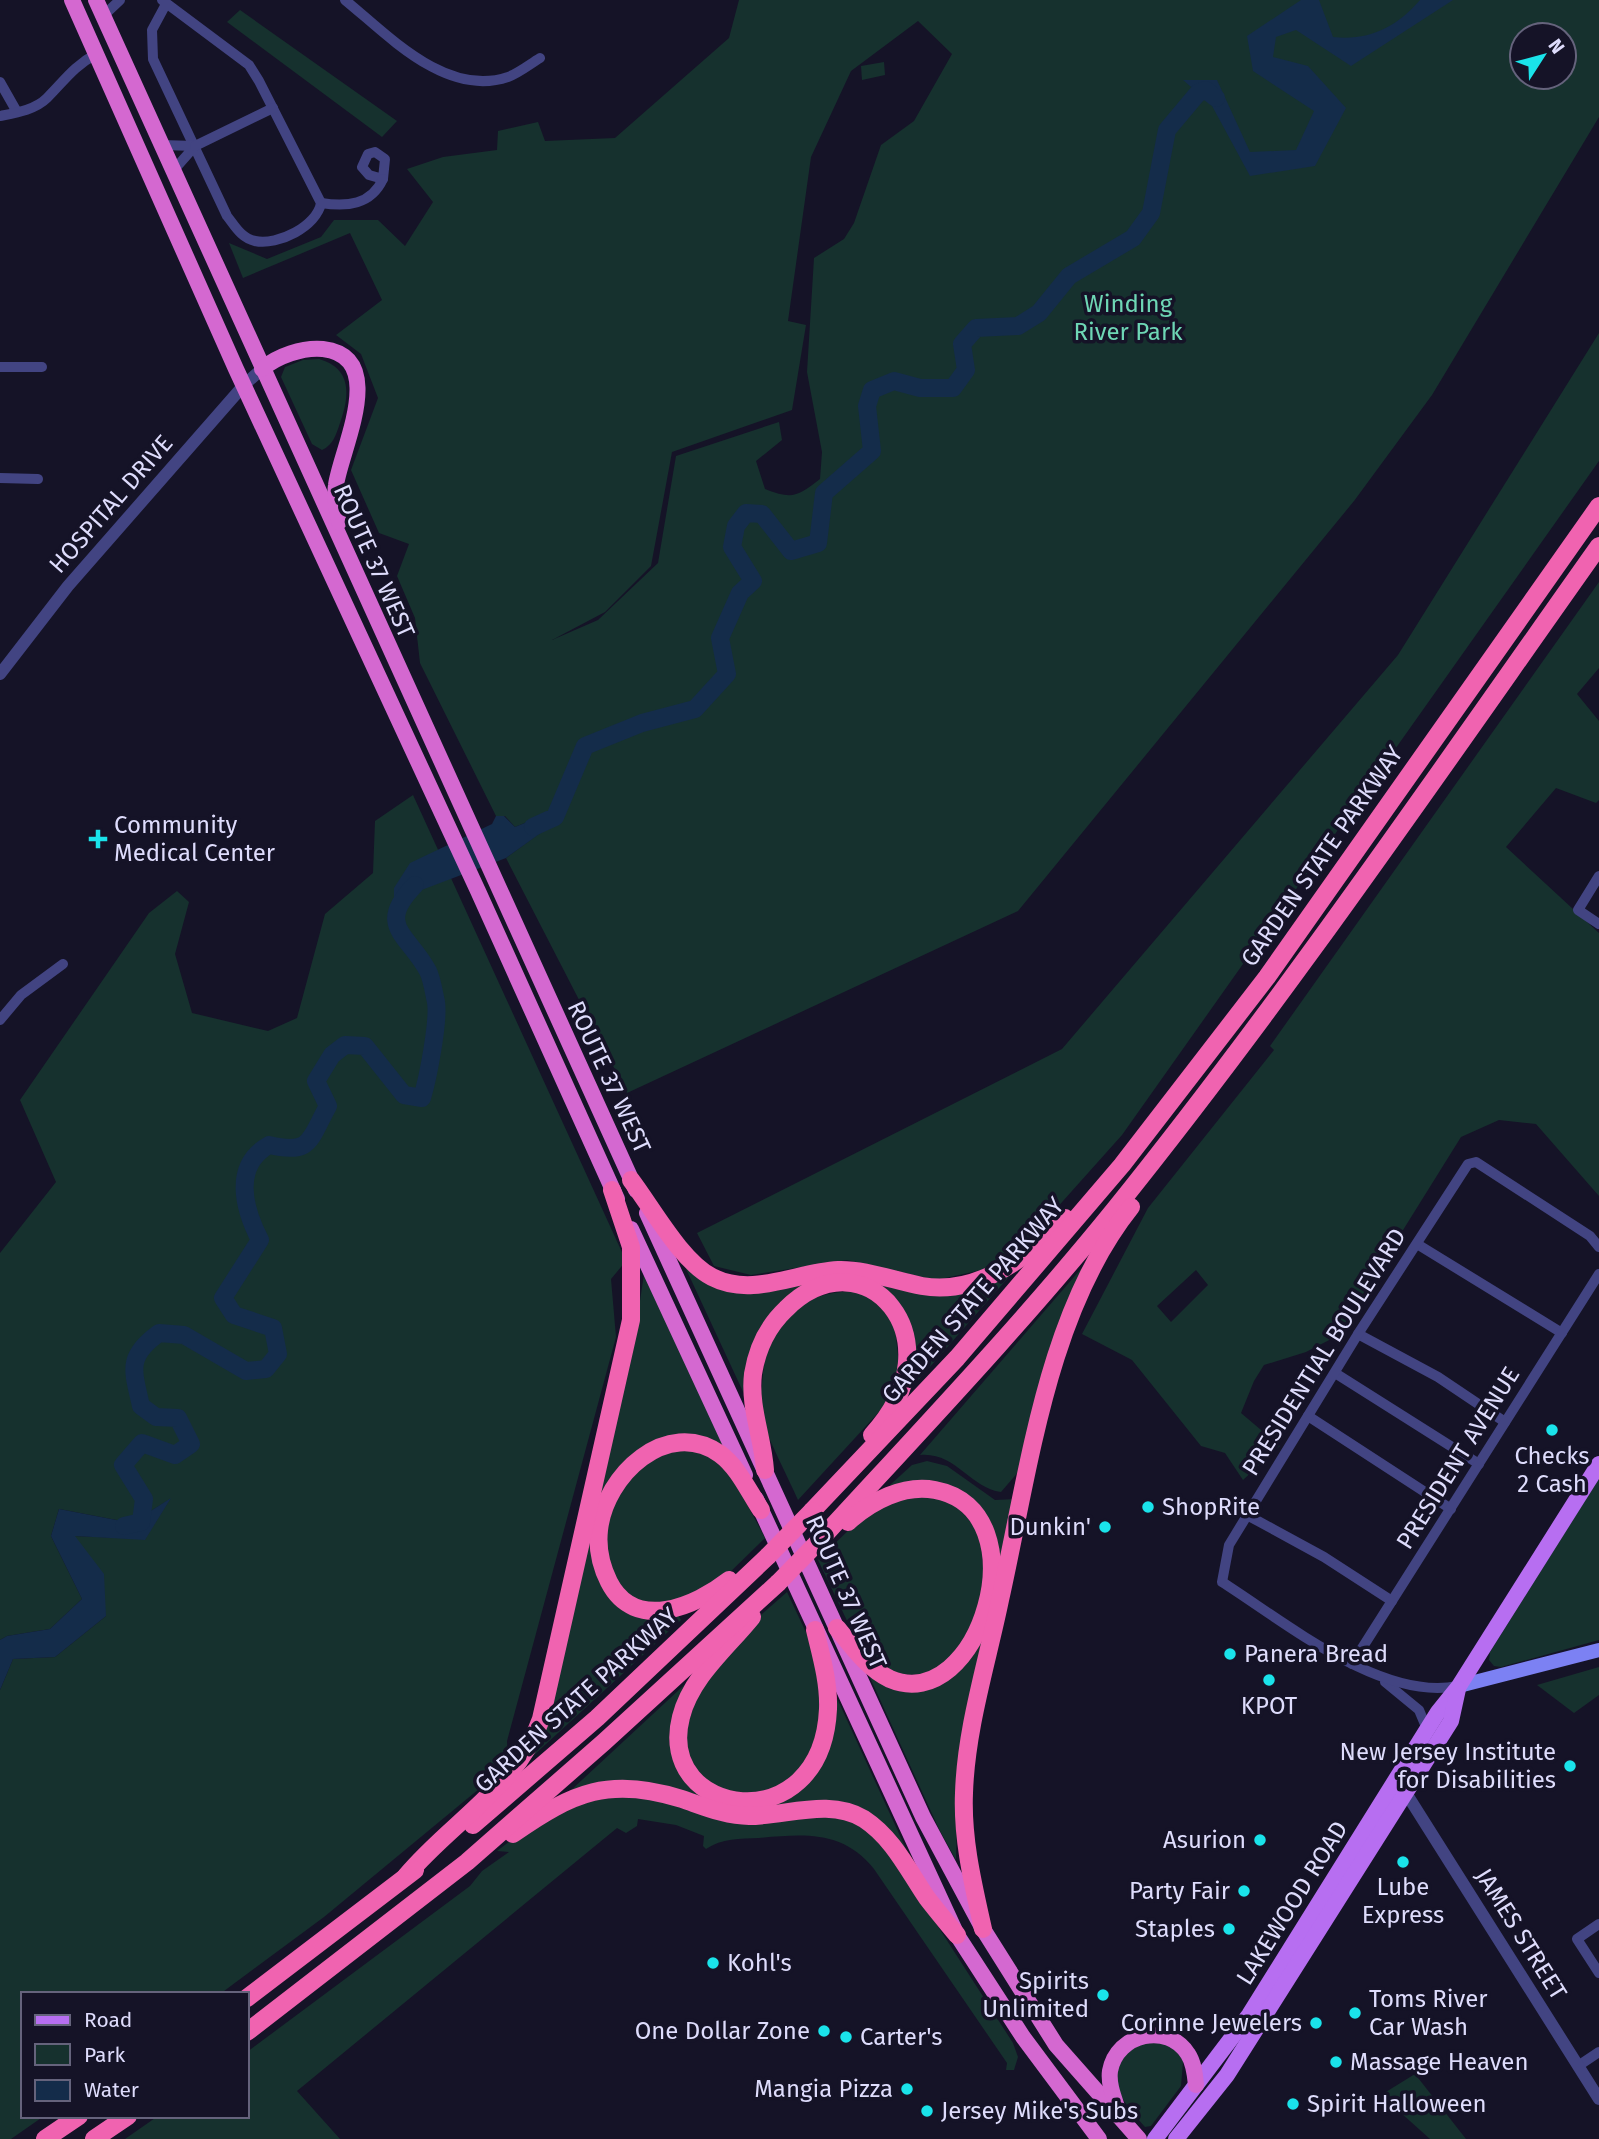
<svg xmlns="http://www.w3.org/2000/svg" width="1599" height="2139" font-family="'Fira Sans',sans-serif">
<rect width="100%" height="100%" fill="#151327"/>
<g fill="#16312e" fill-rule="evenodd">
<path d="M739,0H1599V117L1432,395L1354,501L1018,911L627,1093L506,858L555,822L554,811L515,827L505,816H496L420,663L415,618L397,576L409,544L379,533L351,470L378,398L361,354L336,335L382,300L350,233L243,278L229,243L267,259L321,237L334,220H378L405,246L433,202L407,169L443,157L497,150L498,131L538,122L545,141L615,138L729,38ZM918,21L952,54L914,121L881,145L854,223L844,239L814,258L807,372L822,452L820,479C798,496 793,500 765,489L756,461L782,440L779,422L676,456L658,563L598,620L552,640L605,612L651,566L672,452L792,410L806,325L788,321L811,157L851,71ZM1522,35H1564V77H1522Z"/>
<polygon points="240,10 397,121 382,137 227,22"/>
<polygon points="884,62 885,75 862,80 861,66"/>
<polygon points="1599,333 1599,461 1122,1135 1029,1239 986,1269 936,1280 847,1260 751,1275 714,1266 697,1233 1062,1049 1398,655"/>
<path d="M319,359C352,368 350,396 340,423C336,435 333,445 322,450L312,444L281,377L285,367L303,360Z"/>
<path d="M1599,582V668L1577,694L1599,721V800L1596,803L1556,788L1506,847L1599,933V1196L1536,1124L1499,1120L1461,1137L1337,1336L1306,1352L1264,1365L1254,1381L1241,1413L1280,1446L1243,1480L1225,1453L1201,1446L1132,1360L1082,1334L1148,1208L1274,1050L1270,1046ZM1196,1270L1208,1285L1171,1322L1157,1306Z"/>
<polygon points="413,795 626,1261 611,1279 616,1337 507,1741 508,1765 324,1917 220,1994 23,1994 23,2116 44,2116 11,2139 0,2139 0,1690 13,1659 55,1657 106,1616 74,1536 145,1539 170,1499 132,1523 59,1509 51,1536 82,1599 50,1629 7,1636 0,1640 0,1253 56,1182 20,1100 149,913 177,891 189,902 175,954 192,1013 268,1031 297,1018 325,914 373,873 375,821"/>
<polygon points="680,1256 710,1281 835,1275 926,1292 1014,1271 908,1392 914,1361 875,1287 797,1292 745,1396"/>
<path d="M1086,1263L1025,1464L1001,1492C970,1488 956,1452 920,1455Z"/>
<polygon points="644,1274 726,1451 680,1435 659,1439 604,1496 604,1586 678,1615 681,1620 521,1767 637,1321"/>
<path d="M856,1291L878,1303L894,1320L900,1373L889,1401L798,1500C789,1479 763,1430 760,1411C759,1403 761,1392 762,1384C766,1324 795,1292 856,1291Z"/>
<polygon points="685,1446 724,1461 765,1538 721,1581 703,1594 650,1605 628,1595 613,1577 604,1540 615,1499 645,1461"/>
<path d="M927,1461L947,1466L995,1500L1017,1499L957,1818L956,1860L939,1829L867,1671L927,1687L992,1600L972,1501C935,1475 929,1488 890,1485L912,1465Z"/>
<polygon points="1599,1478 1599,1640 1501,1667 1494,1666 1489,1660 1490,1652"/>
<polygon points="910,1494 952,1501 981,1533 984,1583 973,1624 955,1656 930,1674 894,1675 861,1650 818,1560 860,1519"/>
<polygon points="787,1592 812,1645 819,1672 820,1732 801,1769 764,1796 719,1790 702,1778 687,1753 685,1734 699,1689 753,1622"/>
<polygon points="1599,1667 1599,1695 1574,1713 1537,1685"/>
<polygon points="695,1675 674,1734 719,1801 798,1788 836,1696 912,1862 874,1820 751,1811 656,1785 569,1792"/>
<path d="M606,1793L844,1816L883,1841L1013,2043L1018,2057L1014,2070H1006L1007,2063L874,1869C843,1830 804,1834 759,1838C740,1839 722,1838 706,1849L703,1846L704,1836L676,1825L638,1819L637,1826L626,1833L617,1828L297,2091L340,2139H125L158,2116H247V2052L470,1886L482,1871L509,1852L497,1851L524,1830Z"/>
<path d="M1164,2040L1186,2061L1183,2062L1181,2086L1151,2126L1145,2127C1119,2097 1104,2081 1131,2046Z"/>
<polygon points="1415,2074 1466,2139 1430,2139 1381,2095"/>
</g>
<g fill="#142c4a">
<path d="M1301,0H1319L1333,37C1369,41 1397,27 1420,0H1453L1351,66L1296,30L1276,37L1273,57L1308,66L1346,108L1315,166L1250,176L1211,104L1183,80H1217L1250,152L1296,150L1314,111L1253,71L1247,36Z"/>
<polygon points="554,811 556,822 506,858 419,891 405,904 394,901 394,888 410,863 492,824 496,816 504,816 515,827"/>
<polygon points="171,1498 145,1540 75,1536 104,1574 106,1616 55,1657 13,1659 0,1690 0,1640 7,1636 50,1629 82,1599 51,1536 59,1509 132,1523"/>
</g>
<g fill="none" stroke-linecap="round" stroke-linejoin="round">
<g stroke="#142c4a" stroke-width="18">
<polyline points="533,827 555,817 585,746 642,723 695,709 727,674 720,638 740,593 753,581 732,547 736,526 746,513 762,514 791,551 818,543 824,493 872,451 867,406 872,390 894,381 920,388 953,388 966,370 962,344 976,328 1018,326 1039,313 1069,276 1133,238 1151,213 1167,130 1198,93 1206,90 1216,98"/>
<path d="M124,1526L141,1522L144,1499L123,1465L142,1443L175,1455L191,1444L178,1418L156,1417L141,1406C133,1370 126,1357 159,1333L184,1335L246,1371L266,1369L278,1354L273,1328L234,1315L223,1298L260,1240C244,1209 232,1166 269,1145C312,1155 309,1140 328,1106L316,1081L332,1055L345,1045L365,1046L404,1095L422,1098C428,1078 439,1021 436,1002C434,993 432,979 428,971C408,934 375,926 415,885"/>
</g>
<g stroke="#424482" stroke-width="10">
<path d="M162,0L249,65L259,81L321,203C317,226 278,246 255,241C241,238 235,226 227,216L153,59L152,30L166,4"/>
<path d="M345,0C388,35 446,98 508,77C519,73 530,64 540,58"/>
<polyline points="103,16 120,0"/>
<polyline points="0,82 17,112"/>
<path d="M0,116C15,113 35,110 47,98C64,81 74,66 96,54"/>
<polyline points="161,145 195,146 173,171"/>
<polyline points="195,146 273,108"/>
<polygon points="375,152 385,159 383,179 369,175 362,167 368,154"/>
<path d="M321,203C347,207 371,205 383,179"/>
<polyline points="0,367 42,367"/>
<polyline points="0,478 38,479"/>
<polyline points="1599,876 1578,910 1599,924"/>
<polyline points="0,1020 21,995 63,964"/>
<polyline points="1417,1244 1562,1333"/>
<polyline points="1358,1334 1438,1377 1505,1422"/>
<polyline points="1335,1373 1479,1464"/>
<polyline points="1308,1416 1451,1509"/>
<polyline points="1247,1515 1324,1557 1392,1601"/>
<polyline points="1352,1664 1599,1274"/>
<polyline points="1385,1682 1419,1710 1427,1729"/>
<path d="M1458,1686C1382,1702 1285,1622 1222,1582L1229,1545L1358,1334L1468,1164L1476,1162L1590,1236L1599,1247"/>
<polyline points="1599,1924 1577,1939 1599,1973"/>
<polyline points="1578,2066 1599,2052"/>
</g>
<g stroke="#424482" stroke-width="12">
<polyline points="0,674 68,586 244,385 262,369"/>
<polyline points="1406,1793 1599,2099"/>
</g>
<polyline stroke="#7c81f3" stroke-width="14" points="1459,1686 1599,1650"/>
<g stroke="#b76ef1" stroke-width="16">
<polyline points="1155,2139 1249,2015 1438,1712 1459,1686 1599,1464"/>
<polyline points="1176,2139 1227,2075 1439,1740 1451,1721 1458,1689"/>
</g>
<g stroke="#d468d0" stroke-width="16">
<polyline points="72,0 236,369 478,891 617,1199"/>
<polyline points="96,0 636,1190"/>
<path d="M262,369C277,356 303,347 323,349C389,357 341,449 336,485C334,497 337,510 339,522"/>
<polyline points="647,1213 923,1817 983,1929 1056,2045 1139,2139"/>
<polyline points="631,1229 745,1475"/>
<polyline points="756,1499 957,1935 1023,2037 1099,2139"/>
<path d="M1119,2113C1115,2100 1108,2085 1110,2071C1117,2033 1168,2022 1188,2054C1194,2063 1195,2075 1196,2085"/>
</g>
<g stroke="#f063b0" stroke-width="18">
<path d="M631,1180C653,1209 681,1261 712,1277C752,1298 797,1272 838,1270C865,1269 895,1281 922,1286C976,1296 1030,1257 1065,1218"/>
<path d="M765,1470C763,1438 749,1407 753,1374C757,1349 768,1326 786,1309C865,1231 960,1340 872,1435"/>
<polyline points="812,1511 957,1358 1122,1165 1267,977 1599,506"/>
<path d="M819,1541C919,1432 1022,1324 1115,1209C1287,995 1441,769 1599,546"/>
<path d="M729,1580C696,1606 635,1633 609,1582C601,1566 597,1548 599,1530C605,1475 667,1417 720,1454C738,1467 749,1492 761,1510"/>
<path d="M752,1617C727,1648 691,1677 681,1717C655,1818 822,1843 828,1709C829,1682 821,1655 815,1630"/>
<path d="M837,1628C852,1646 868,1669 890,1679C979,1717 1043,1510 935,1490C904,1484 871,1501 848,1522"/>
<polyline points="473,1825 597,1718 768,1556"/>
<path d="M513,1834C573,1792 610,1776 682,1799C703,1806 726,1816 749,1816C787,1816 829,1798 864,1819C893,1838 908,1870 927,1898C937,1911 947,1923 957,1935"/>
<path d="M406,1876C450,1823 518,1786 541,1719L631,1320V1247L612,1190"/>
<path d="M983,1929C973,1884 962,1839 964,1793C966,1728 987,1663 1000,1600C1029,1471 1047,1312 1131,1207"/>
<polyline points="247,1998 415,1870"/>
<polyline points="247,2032 467,1862 604,1742 778,1583"/>
<polyline points="45,2139 79,2116"/>
<polyline points="94,2139 128,2116"/>
</g>
<g stroke="#f063b0" stroke-width="18">
<polyline points="768,1556 812,1511"/>
<polyline points="778,1583 819,1541"/>
</g>
</g>
<g fill="#1ae3ea" stroke="#151327" stroke-width="2.5">
<path d="M94.5 828.5h7v7h7v7h-7v7h-7v-7h-7v-7h7z"/>
<circle cx="1552" cy="1430" r="7"/>
<circle cx="1148" cy="1507" r="7"/>
<circle cx="1105" cy="1527" r="7"/>
<circle cx="1230" cy="1654" r="7"/>
<circle cx="1269" cy="1680" r="7"/>
<circle cx="1570" cy="1766" r="7"/>
<circle cx="1260" cy="1840" r="7"/>
<circle cx="1403" cy="1862" r="7"/>
<circle cx="1244" cy="1891" r="7"/>
<circle cx="1229" cy="1929" r="7"/>
<circle cx="713" cy="1963" r="7"/>
<circle cx="1103" cy="1995" r="7"/>
<circle cx="1355" cy="2013" r="7"/>
<circle cx="1316" cy="2023" r="7"/>
<circle cx="824" cy="2031" r="7"/>
<circle cx="846" cy="2037" r="7"/>
<circle cx="1336" cy="2062" r="7"/>
<circle cx="907" cy="2089" r="7"/>
<circle cx="1293" cy="2104" r="7"/>
<circle cx="927" cy="2111" r="7"/>
</g>
<g text-anchor="middle" stroke-width="7" stroke-linejoin="round" paint-order="stroke">
<g font-size="24" fill="#6ed6b5" stroke="#151327">
<text x="1128" y="312">Winding<tspan x="1128" dy="28">River Park</tspan></text>
</g>
<g font-size="24" fill="#dedcfc" stroke="#151327">
<text transform="translate(111 504) rotate(-49)" y="8">HOSPITAL DRIVE</text>
<text transform="translate(374 561) rotate(66)" y="8">ROUTE 37 WEST</text>
<text transform="translate(1322 856) rotate(-55)" y="8">GARDEN STATE PARKWAY</text>
<text transform="translate(609 1077) rotate(65)" y="8">ROUTE 37 WEST</text>
<text transform="translate(973 1300) rotate(-49)" y="8">GARDEN STATE PARKWAY</text>
<text transform="translate(1324 1352) rotate(-58)" y="8">PRESIDENTIAL BOULEVARD</text>
<text transform="translate(1458 1458) rotate(-58)" y="8">PRESIDENT AVENUE</text>
<text transform="translate(846 1592) rotate(66)" y="8">ROUTE 37 WEST</text>
<text transform="translate(576 1700) rotate(-42)" y="8">GARDEN STATE PARKWAY</text>
<text transform="translate(1292 1903) rotate(-58)" y="8">LAKEWOOD ROAD</text>
<text transform="translate(1521 1934) rotate(58)" y="8">JAMES STREET</text>
</g>
<g font-size="24" fill="#dedcfc" stroke="#151327" text-anchor="start">
<text x="114" y="833">Community<tspan x="114" dy="28">Medical Center</tspan></text>
<text x="1552" y="1464" text-anchor="middle">Checks<tspan x="1552" dy="28">2 Cash</tspan></text>
<text x="1162" y="1515">ShopRite</text>
<text x="1091" y="1535" text-anchor="end">Dunkin'</text>
<text x="1244" y="1662">Panera Bread</text>
<text x="1269" y="1714" text-anchor="middle">KPOT</text>
<text x="1556" y="1760" text-anchor="end">New Jersey Institute<tspan x="1556" dy="28">for Disabilities</tspan></text>
<text x="1246" y="1848" text-anchor="end">Asurion</text>
<text x="1403" y="1895" text-anchor="middle">Lube<tspan x="1403" dy="28">Express</tspan></text>
<text x="1230" y="1899" text-anchor="end">Party Fair</text>
<text x="1215" y="1937" text-anchor="end">Staples</text>
<text x="727" y="1971">Kohl's</text>
<text x="1089" y="1989" text-anchor="end">Spirits<tspan x="1089" dy="28">Unlimited</tspan></text>
<text x="1369" y="2007">Toms River<tspan x="1369" dy="28">Car Wash</tspan></text>
<text x="1302" y="2031" text-anchor="end">Corinne Jewelers</text>
<text x="810" y="2039" text-anchor="end">One Dollar Zone</text>
<text x="860" y="2045">Carter's</text>
<text x="1350" y="2070">Massage Heaven</text>
<text x="893" y="2097" text-anchor="end">Mangia Pizza</text>
<text x="1307" y="2112">Spirit Halloween</text>
<text x="941" y="2119">Jersey Mike's Subs</text>
</g>
</g>
<rect x="21" y="1992" width="228" height="126" fill="#151327" stroke="#65637c" stroke-width="2"/>
<rect x="35" y="2015" width="35" height="10" fill="#b76ef1" stroke="#65637c" stroke-width="2"/>
<text x="84" y="2027" font-size="21" fill="#dedcfc">Road</text>
<rect x="35" y="2044" width="35" height="21" fill="#16312e" stroke="#65637c" stroke-width="2"/>
<text x="84" y="2062" font-size="21" fill="#dedcfc">Park</text>
<rect x="35" y="2080" width="35" height="21" fill="#142c4a" stroke="#65637c" stroke-width="2"/>
<text x="84" y="2097" font-size="21" fill="#dedcfc">Water</text>
<g transform="translate(1543 56) rotate(54)"><circle r="33" fill="#151327" stroke="#65637c" stroke-width="2"/>
<path d="M0-5L12 26L0 18L-12 26Z" fill="#1ae3ea"/>
<text y="-10" font-size="19" font-weight="bold" text-anchor="middle" fill="#dedcfc">N</text>
</g>
</svg>
